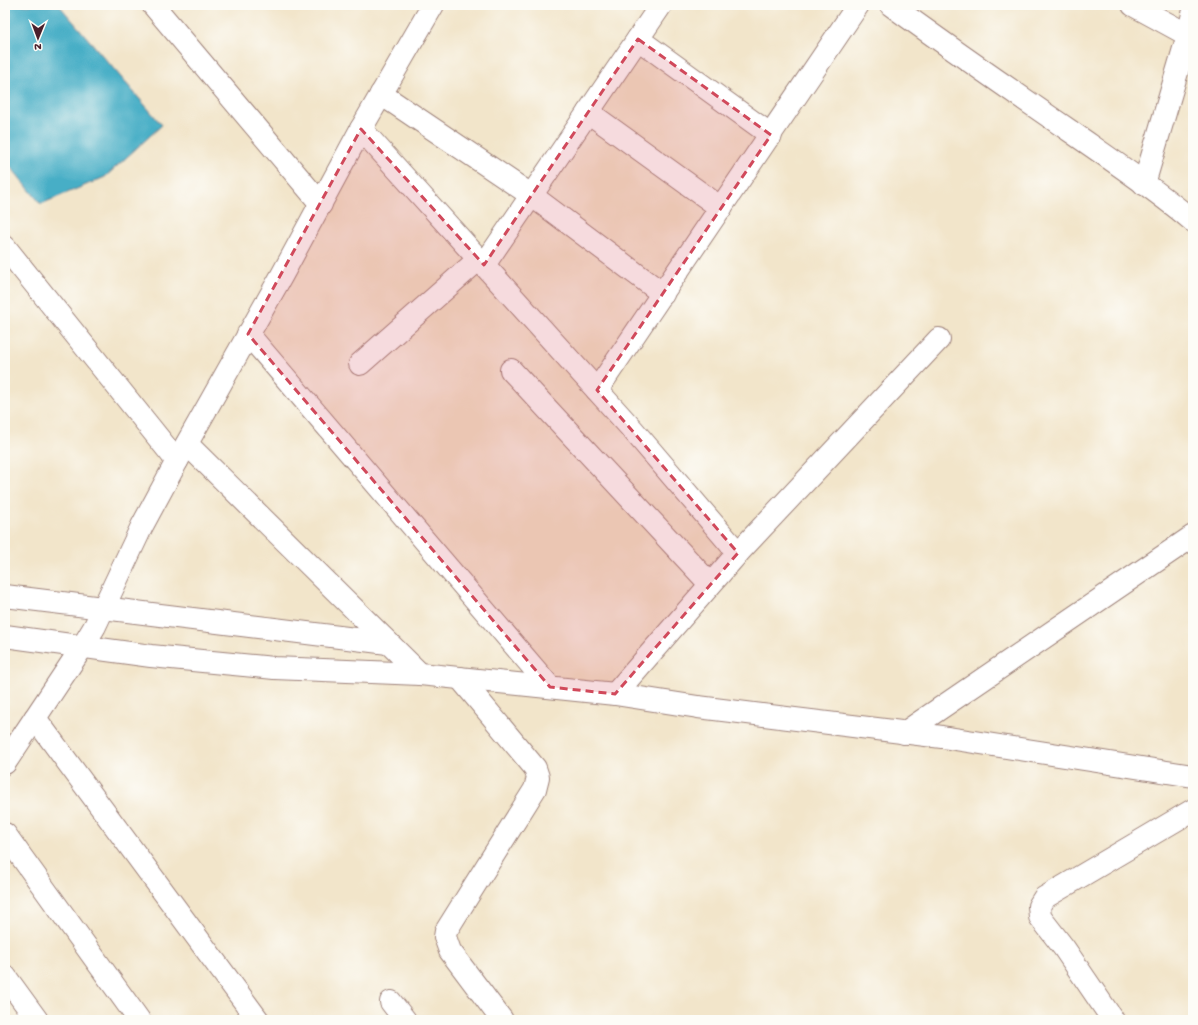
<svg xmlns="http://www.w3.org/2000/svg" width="1198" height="1025" font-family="'Gochi Hand',sans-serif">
<rect width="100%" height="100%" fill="#fdfcf7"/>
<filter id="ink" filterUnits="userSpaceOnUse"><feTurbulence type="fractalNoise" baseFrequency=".025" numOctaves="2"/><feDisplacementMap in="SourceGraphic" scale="8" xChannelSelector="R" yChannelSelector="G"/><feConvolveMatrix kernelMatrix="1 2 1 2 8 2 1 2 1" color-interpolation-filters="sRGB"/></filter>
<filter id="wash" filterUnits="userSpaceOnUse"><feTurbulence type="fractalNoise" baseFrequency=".012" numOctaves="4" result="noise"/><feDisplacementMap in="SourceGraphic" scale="16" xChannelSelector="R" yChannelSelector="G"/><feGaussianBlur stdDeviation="0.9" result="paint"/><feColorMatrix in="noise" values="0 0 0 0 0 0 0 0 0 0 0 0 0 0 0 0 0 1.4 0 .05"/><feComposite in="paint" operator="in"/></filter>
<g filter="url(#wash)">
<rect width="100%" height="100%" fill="#f2e5ca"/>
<polygon fill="#47aec6" stroke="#486678" points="5,5 59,5 162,125 105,177 41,204 5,160"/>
</g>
<g filter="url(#ink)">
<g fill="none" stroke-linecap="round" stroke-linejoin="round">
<g stroke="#9e827a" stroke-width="24">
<g id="minor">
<polyline points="153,5 321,204"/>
<path d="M891,5C951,49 1012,91 1073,133C1113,161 1155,189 1193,221"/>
<polyline points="1133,5 1188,35"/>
<polyline points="638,39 771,135"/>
<polyline points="381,94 531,195 663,294"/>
<polyline points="588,112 721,208"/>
<polyline points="361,129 633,430 738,553 615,694"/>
<polyline points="1144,184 1188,35 1193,14"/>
<polyline points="5,247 177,461"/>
<polyline points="484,265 661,5"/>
<polyline points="248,334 550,687"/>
<polyline points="360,364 479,259"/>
<polyline points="511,370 710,584"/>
<polyline points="597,390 858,5"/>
<polyline points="187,444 420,674"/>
<polyline points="738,553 939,339"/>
<polyline points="5,596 388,643"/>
<polyline points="5,636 151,656 274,668 420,674 615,694 698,707 942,737 1193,776"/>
<polyline points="460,678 535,768 538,777 535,789 446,931 445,937 450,951 502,1020"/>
<polyline points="35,718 258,1020"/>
<polyline points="904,733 1193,536"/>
<polyline points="5,763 83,646 95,626 142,526 177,461 282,275 361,129 433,5"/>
<polyline points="5,834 139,1020"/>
<polyline points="5,976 37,1020"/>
<polyline points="391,1002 405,1020"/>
<polyline points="1113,1020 1064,948 1040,917 1039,906 1044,898 1193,810"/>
</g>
</g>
<use href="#minor" stroke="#fff" stroke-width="22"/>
</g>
</g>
<path fill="#d1495b" fill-opacity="0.2" stroke="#d1495b" stroke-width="3" stroke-dasharray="8 5" stroke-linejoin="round" d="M638,39L771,135L597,390L738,553L615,694L550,687L248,334L361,129L484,265Z"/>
<rect width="1198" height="1025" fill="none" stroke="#fdfcf7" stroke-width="20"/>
<g transform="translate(38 38) rotate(181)" stroke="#fdfcf7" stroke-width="3" paint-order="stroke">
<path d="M0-3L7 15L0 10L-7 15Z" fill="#4a1f2b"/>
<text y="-6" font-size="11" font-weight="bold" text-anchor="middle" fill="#4a1f2b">N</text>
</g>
</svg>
